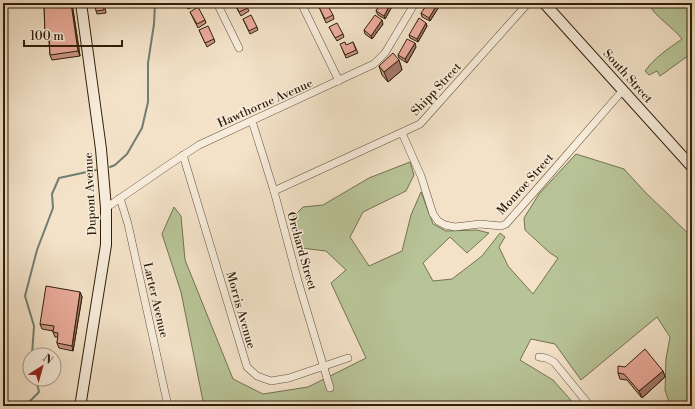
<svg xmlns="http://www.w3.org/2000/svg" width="695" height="409" font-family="'Libre Bodoni',serif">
<rect width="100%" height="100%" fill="#f3e2c8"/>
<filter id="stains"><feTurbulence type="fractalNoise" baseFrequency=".005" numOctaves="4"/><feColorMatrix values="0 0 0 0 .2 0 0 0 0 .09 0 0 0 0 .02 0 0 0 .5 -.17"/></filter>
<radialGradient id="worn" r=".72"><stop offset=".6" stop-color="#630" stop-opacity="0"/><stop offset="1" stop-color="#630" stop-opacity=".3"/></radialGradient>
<g fill="#b8c498" stroke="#747250">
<path d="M648,3H692V53L660,76L657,71L649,75L645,71C655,57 668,49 682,39C672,26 656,18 648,3Z"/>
<polygon points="576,154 624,169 646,193 692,237 692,406 667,406 669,402 665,390 666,359 670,337 657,317 581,380 555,344 531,339 520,360 553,380 576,406 204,406 181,292 162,234 174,207 181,216 185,260 233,379 263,394 308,387 366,358 331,283 346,270 326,251 301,248 291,219 303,207 323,205 369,178 410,162 414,175 406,191 363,212 350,237 369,266 402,251 411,215 421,192 433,224 446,231 477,230 489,233 467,253 450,237 423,263 433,281 452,279 482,256 500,233 505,237 499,247 508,266 533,294 558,258 550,253 525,230 524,218 539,194"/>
</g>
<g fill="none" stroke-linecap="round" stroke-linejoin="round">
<g stroke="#707e72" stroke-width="2">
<polyline points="110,167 115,165 127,154 142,128 148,102 148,63 154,24 155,3"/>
<polyline points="32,355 34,326 25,296 37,250 53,208 52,194 59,178 96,170"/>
<polyline points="25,406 39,392 36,379"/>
</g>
<g stroke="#615039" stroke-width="8">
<g id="street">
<polyline points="217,3 239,48"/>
<polyline points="301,3 339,81"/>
<polyline points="252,121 274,191 298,281 330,388"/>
<polyline points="402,133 421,176 433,214 438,221 445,225 455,227 480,224 501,226 506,224 543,182 623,90"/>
<polyline points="183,155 247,367 257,376 271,381 289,378 348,358"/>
<polyline points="274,191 420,124 528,3"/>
<polyline points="120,198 128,224 168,406"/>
<polyline points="106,208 170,164 199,145 374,64 385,53 415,3"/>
<polyline points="539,357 546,358 554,362 590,406"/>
</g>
</g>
<g stroke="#301f09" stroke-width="12">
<g id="secondary">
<polyline points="544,3 692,167"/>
<polyline points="81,406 81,401 106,245 106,208 101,149 81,3"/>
</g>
</g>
<use href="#street" stroke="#f7ecdb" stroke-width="7"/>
<use href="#secondary" stroke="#f7ecdb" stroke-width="10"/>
</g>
<g fill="#ca9486" stroke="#301f09">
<polygon points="44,3 72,3 80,56 52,60 50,55 49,41 47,41 45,36"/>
<polygon points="104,3 106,13 97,14 96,11"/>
<polygon points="185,3 196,3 197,5 188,9"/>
<polygon points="234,3 245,3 249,11 241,16"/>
<polygon points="381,3 394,3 385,19 378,15 376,11"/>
<polygon points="440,5 430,21 422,17 421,13"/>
<polygon points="319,7 333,15 334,19 326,23"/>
<polygon points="190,12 205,20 206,23 198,28"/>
<polygon points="243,19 257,27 258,30 250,34"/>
<polygon points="426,23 427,26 418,42 410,38 409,35"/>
<polygon points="383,24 372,39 365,34 364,30"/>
<polygon points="329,27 343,34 344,37 337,41"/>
<polygon points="199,30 214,39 215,42 207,47"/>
<polygon points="353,42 358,53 346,58 342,48"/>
<polygon points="416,47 407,63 399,58 398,55"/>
<polygon points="399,60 402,70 388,82 382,75 379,66"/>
<polygon points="80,292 82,297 73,351 59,348 57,343 58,337 55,337 53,332 53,331 42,329 40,324"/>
<polygon points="625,367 663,371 665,377 642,398 627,380 620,379 618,373"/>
</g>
<g fill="#a4786d" stroke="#301f09">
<polygon points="71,3 72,3 80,56 78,51"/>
<polygon points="391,3 394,3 385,19 384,16"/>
<polygon points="438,3 439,3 440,5 430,21 429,18"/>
<polygon points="382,20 383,24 372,39 371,36"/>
<polygon points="426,23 427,26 418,42 417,39"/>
<polygon points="415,43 416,47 407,63 405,59"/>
<polygon points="399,60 402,70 388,82 384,72"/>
<polygon points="80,292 82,297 73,351 72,346"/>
<polygon points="663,371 665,377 642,398 639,391"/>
</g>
<g fill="#ebac9c" stroke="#301f09">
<polygon points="44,3 71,3 78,51 50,55 49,36 45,36"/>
<polygon points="94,3 103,3 104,10 96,11"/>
<polygon points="185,3 192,3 187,6"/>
<polygon points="235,3 245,3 248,8 239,12"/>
<polygon points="381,3 391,3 384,16 376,11"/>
<polygon points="428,3 438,3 429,18 421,13"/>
<polygon points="327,4 333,15 325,19 319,7"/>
<polygon points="198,7 205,20 197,24 190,12"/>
<polygon points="251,15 257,27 249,31 243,19"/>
<polygon points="375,15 382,20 371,36 364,30"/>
<polygon points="419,18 426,23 417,39 409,35"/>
<polygon points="337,23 343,34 335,38 329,27"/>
<polygon points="208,26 214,39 205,43 199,30"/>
<polygon points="407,39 415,43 405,59 398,55"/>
<polygon points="345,42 346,45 353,42 356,50 345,55 340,44"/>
<polygon points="393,53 399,60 384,72 379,66"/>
<polygon points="46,286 80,292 72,346 57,343 58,333 53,332 54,326 40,324"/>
<polygon points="645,349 663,371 639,391 624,374 618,373 618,366 625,367"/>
</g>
<g text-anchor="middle" stroke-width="3" stroke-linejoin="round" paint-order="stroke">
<g font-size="12" fill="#301f09" stroke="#f7ecdb">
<text transform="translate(628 76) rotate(48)" y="4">South Street</text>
<text transform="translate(436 89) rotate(-47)" y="4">Shipp Street</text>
<text transform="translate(265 103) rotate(-24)" y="4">Hawthorne Avenue</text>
<text transform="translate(525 184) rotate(-48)" y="4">Monroe Street</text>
<text transform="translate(90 194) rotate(-93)" y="4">Dupont Avenue</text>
<text transform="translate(302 251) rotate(74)" y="4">Orchard Street</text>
<text transform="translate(156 300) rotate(77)" y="4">Larter Avenue</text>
<text transform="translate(241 310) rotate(74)" y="4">Morris Avenue</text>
</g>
</g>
<rect width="695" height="409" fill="none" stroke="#f3e2c8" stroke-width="16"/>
<rect x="4" y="4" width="687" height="401" fill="none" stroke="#301f09" stroke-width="2"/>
<rect x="8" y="8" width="679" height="393" fill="none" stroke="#301f09"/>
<g transform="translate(42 367) rotate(37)"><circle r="19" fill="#f7ecdb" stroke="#a79a87"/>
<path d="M0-3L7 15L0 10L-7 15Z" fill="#8f2418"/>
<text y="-6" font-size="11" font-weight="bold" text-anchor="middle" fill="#301f09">N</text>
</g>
<path d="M24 40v6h98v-6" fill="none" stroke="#301f09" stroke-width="2"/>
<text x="30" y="40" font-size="12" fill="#301f09" stroke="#f7ecdb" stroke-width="3" paint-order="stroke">100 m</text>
<rect width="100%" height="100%" filter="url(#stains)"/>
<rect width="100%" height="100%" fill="url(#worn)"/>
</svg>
